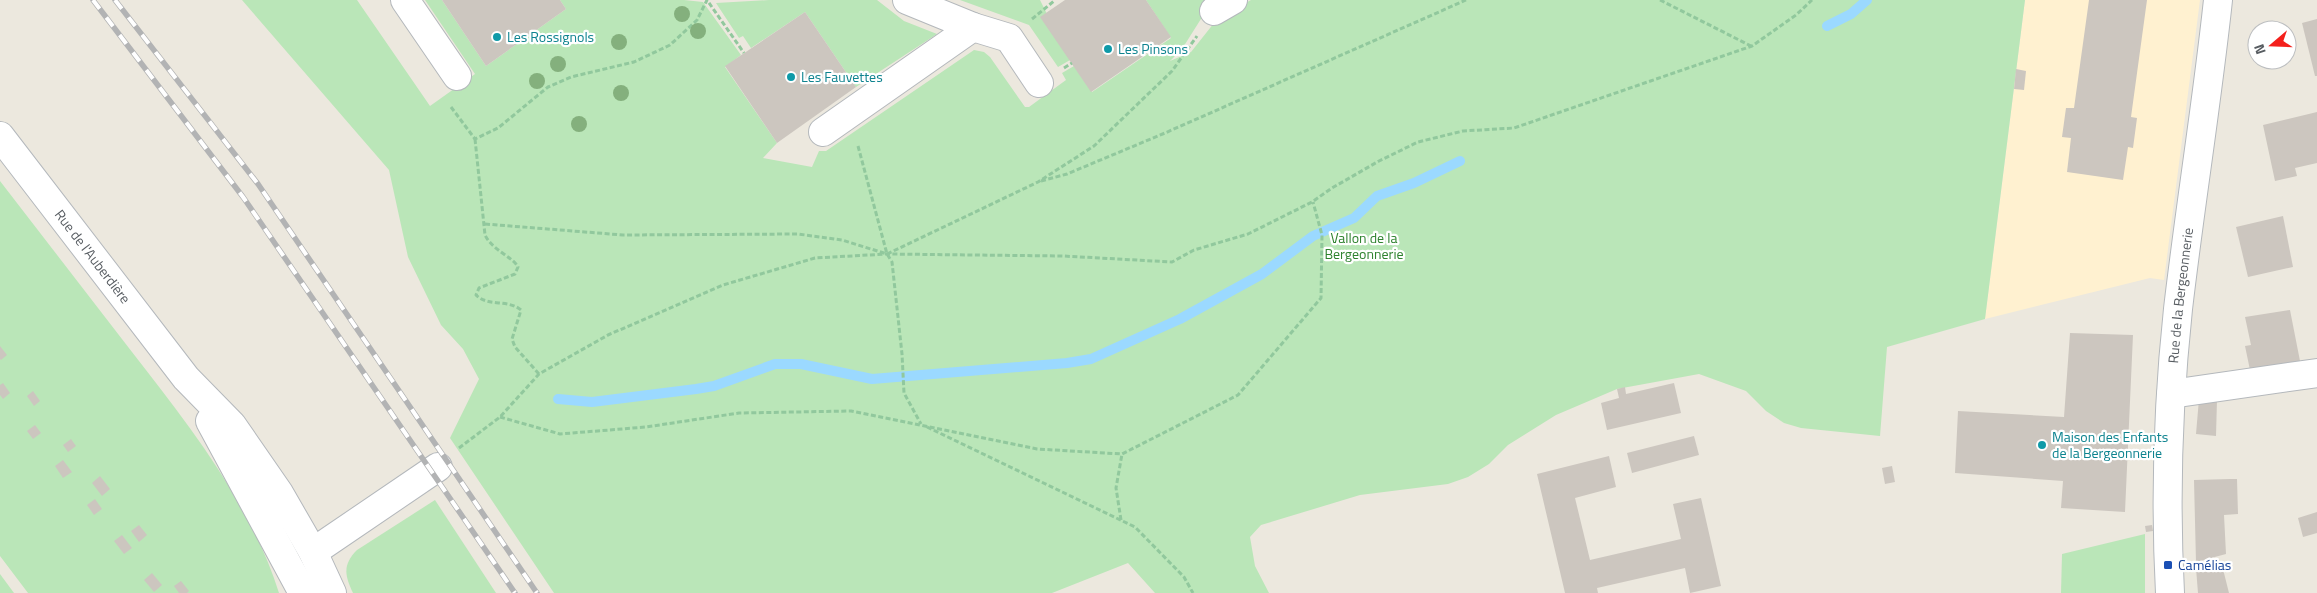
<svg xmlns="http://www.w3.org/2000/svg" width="2317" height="593" font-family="'Titillium Web',sans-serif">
<rect width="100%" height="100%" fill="#ece8de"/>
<polygon fill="#fff1d0" points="2025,0 2200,0 2164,280 2150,278 1985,319"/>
<g fill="#bae6b8">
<polygon points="242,0 357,0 430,106 475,74 425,0 442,0 486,66 566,9 560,0 684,0 703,2 741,55 725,67 777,143 763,158 812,167 819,151 826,151 974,50 984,52 990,57 1025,107 1029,107 1066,80 1062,73 1074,66 1092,92 1171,38 1146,0 1216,0 1211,3 1182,49 1170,61 1191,52 1218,18 1251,0 2025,0 1985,319 1887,347 1880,436 1801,428 1784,423 1766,411 1746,391 1699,374 1617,389 1556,415 1508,445 1489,464 1468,477 1448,484 1360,495 1261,525 1250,537 1255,566 1269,593 1155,593 1128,563 1052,593 554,593 450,438 479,379 463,349 441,325 408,257 389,170"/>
<polygon points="769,0 877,0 904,21 937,34 856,87 805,12 751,48 743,36 739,38 716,3"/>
<polygon points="960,0 1040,0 1070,60 1058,67 1029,25"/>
<path d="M0,181C44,238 88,295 132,352C189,425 251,504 279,593H28L0,556Z"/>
<path d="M435,500L496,593H353C345,576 342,565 357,550Z"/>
<polygon points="2145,534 2145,593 2061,593 2062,554"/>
<polygon points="0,574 14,593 0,593"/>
</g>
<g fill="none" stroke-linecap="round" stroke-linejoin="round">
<g stroke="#9bd9ff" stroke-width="10">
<polyline points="1827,26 1851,14 1867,0"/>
<polyline points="558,399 592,402 696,389 714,386 775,364 801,364 872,379 1067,363 1091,359 1180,319 1262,274 1313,236 1354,218 1377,196 1414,183 1460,161"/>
</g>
</g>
<g fill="#ccc6bf">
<polygon points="442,0 560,0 566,9 486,66"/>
<polygon points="1065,0 1146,0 1171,37 1091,92 1040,17"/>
<polygon points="2089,0 2147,0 2131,117 2137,118 2133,148 2128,147 2123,180 2067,172 2071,138 2062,137 2066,108 2074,108"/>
<polygon points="805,12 856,87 777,143 725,66"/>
<polygon points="2317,19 2317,76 2315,76 2302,23"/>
<polygon points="2016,69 2026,71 2024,90 2014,89"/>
<polygon points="2317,112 2317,163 2295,168 2297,176 2275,181 2263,125"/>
<polygon points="2283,216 2293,267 2248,277 2236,227"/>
<polygon points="2290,310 2300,361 2250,370 2245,346 2251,345 2245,317"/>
<polygon points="2070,333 2133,335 2125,512 2061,508 2063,481 1955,473 1958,411 2064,417"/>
<polygon points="0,346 7,355 1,360 0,359"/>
<polygon points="3,383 10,393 3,399 0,395 0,385"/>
<polygon points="1674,383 1681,413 1607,430 1601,403 1619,398 1617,389 1625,387 1626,394"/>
<polygon points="33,391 40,401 34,406 27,396"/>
<polygon points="2199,399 2217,400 2216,436 2196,434"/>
<polygon points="35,425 41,433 33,439 27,431"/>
<polygon points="1694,436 1699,455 1632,473 1627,453"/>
<polygon points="71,439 76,446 68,452 63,445"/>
<polygon points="1609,456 1616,487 1575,498 1590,560 1681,539 1673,504 1701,498 1721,586 1690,593 1685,568 1597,588 1598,593 1565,593 1537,474"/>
<polygon points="63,460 72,472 63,478 55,466"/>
<polygon points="1892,466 1895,482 1885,484 1882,468"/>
<polygon points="100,476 110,489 102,496 92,483"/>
<polygon points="2230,479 2237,479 2238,514 2224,515 2226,554 2196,562 2194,480"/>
<polygon points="95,499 102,509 94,515 87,505"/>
<polygon points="2317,512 2317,533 2303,537 2298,518"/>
<polygon points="139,525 147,535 139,542 131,531"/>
<polygon points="2152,525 2153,531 2146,532 2145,526"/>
<polygon points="122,535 132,548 124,554 114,541"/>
<polygon points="2221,561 2229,593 2198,593 2196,568"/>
<polygon points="152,573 162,585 154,592 144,580"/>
<polygon points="181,581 189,591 187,593 179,593 174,586"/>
</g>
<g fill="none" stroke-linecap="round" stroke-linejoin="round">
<g stroke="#b4b8bc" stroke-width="30">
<g id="minor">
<polyline points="405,0 457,76"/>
<polyline points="907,0 973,27 1009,38 1039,83"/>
<polyline points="1214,11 1233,0"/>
<polyline points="823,132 973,27"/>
<path id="s1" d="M0,136L186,378L232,425L279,493L313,552L332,593"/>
<polyline points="2171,394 2317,373"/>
<polyline points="210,421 303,593"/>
<polyline points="313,552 438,467"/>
<path id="s2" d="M2170,593C2165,499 2168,403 2178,309C2190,206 2207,103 2218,0"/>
</g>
</g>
<g stroke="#91c89d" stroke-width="3" stroke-dasharray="5 2.5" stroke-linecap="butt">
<polyline points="1660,0 1751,46"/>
<polyline points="1032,19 1054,1"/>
<polyline points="1064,68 1072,63"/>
<polyline points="451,107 475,139 498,128 548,87 571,77 634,62 670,45 697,20 707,0 744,53"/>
<path d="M475,139L485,235C492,250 513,257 518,267L515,274L479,288L476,295C488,307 508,299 521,310L512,339L515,347L539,374"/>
<polyline points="858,146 887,254 892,262 902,354 904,393 921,424"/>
<polyline points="1041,181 1067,174 1165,133 1466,0"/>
<polyline points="485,224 623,235 798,234 842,240 887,254 1038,182 1094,146 1172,71 1197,36"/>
<polyline points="500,417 560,434 646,427 739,413 851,411 1037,449 1122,454 1238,395 1321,298 1322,235 1313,202"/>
<polyline points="927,427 1135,527 1184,577 1193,593"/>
<polyline points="459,448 500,417 539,374 608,335 723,285 815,258 887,254 1063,256 1172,262 1194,250 1248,234 1312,202 1332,188 1379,161 1418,142 1463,131 1514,128 1752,46 1796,15 1812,0"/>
<polyline points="1121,520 1116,488 1122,454"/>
</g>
<use href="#minor" stroke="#fff" stroke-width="28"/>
<g stroke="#b2b3b4" stroke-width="5.5">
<g id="rail">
<polyline points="93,0 243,197 515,593"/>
<polyline points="115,0 258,184 537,593"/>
</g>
</g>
<use href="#rail" stroke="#fff" stroke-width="4" stroke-dasharray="11" stroke-linecap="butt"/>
</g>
<g fill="#84b07d">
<circle cx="682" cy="14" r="8"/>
<circle cx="698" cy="31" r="8"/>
<circle cx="619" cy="42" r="8"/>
<circle cx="558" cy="64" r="8"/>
<circle cx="537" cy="81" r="8"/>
<circle cx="621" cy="93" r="8"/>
<circle cx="579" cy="124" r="8"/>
</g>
<g fill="#0f9aa8" stroke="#fff" stroke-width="2">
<circle cx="497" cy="37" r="5"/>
<circle cx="1108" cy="49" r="5"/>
<circle cx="791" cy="77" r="5"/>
<circle cx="2042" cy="445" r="5"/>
</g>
<rect fill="#1a4fb4" stroke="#fff" stroke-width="2" x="2163" y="560" width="10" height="10" rx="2.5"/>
<g text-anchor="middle" stroke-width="4.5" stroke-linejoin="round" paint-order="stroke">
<g font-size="14" fill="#0d838f" stroke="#fff" text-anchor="start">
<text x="507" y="42">Les Rossignols</text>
<text x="1118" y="54">Les Pinsons</text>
<text x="801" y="82">Les Fauvettes</text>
<text x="2052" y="442">Maison des Enfants<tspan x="2052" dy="16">de la Bergeonnerie</tspan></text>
</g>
<g font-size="14" fill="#2e822e" stroke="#fff">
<text x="1364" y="243">Vallon de la<tspan x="1364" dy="16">Bergeonnerie</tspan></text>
</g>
<g font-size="14" fill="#575c61" stroke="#fff">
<text dy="5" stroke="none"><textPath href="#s1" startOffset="152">Rue de l'Auberdière</textPath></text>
<text dy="5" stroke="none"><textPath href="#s2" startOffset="298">Rue de la Bergeonnerie</textPath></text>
</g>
<g font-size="14" fill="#164399" stroke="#fff" text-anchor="start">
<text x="2178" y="570">Camélias</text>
</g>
</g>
<g transform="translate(2272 45) rotate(251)"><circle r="24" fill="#ffffff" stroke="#bcbec0"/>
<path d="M0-4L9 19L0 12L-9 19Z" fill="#f4201c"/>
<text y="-8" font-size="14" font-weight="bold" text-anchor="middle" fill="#575c61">N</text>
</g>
</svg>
